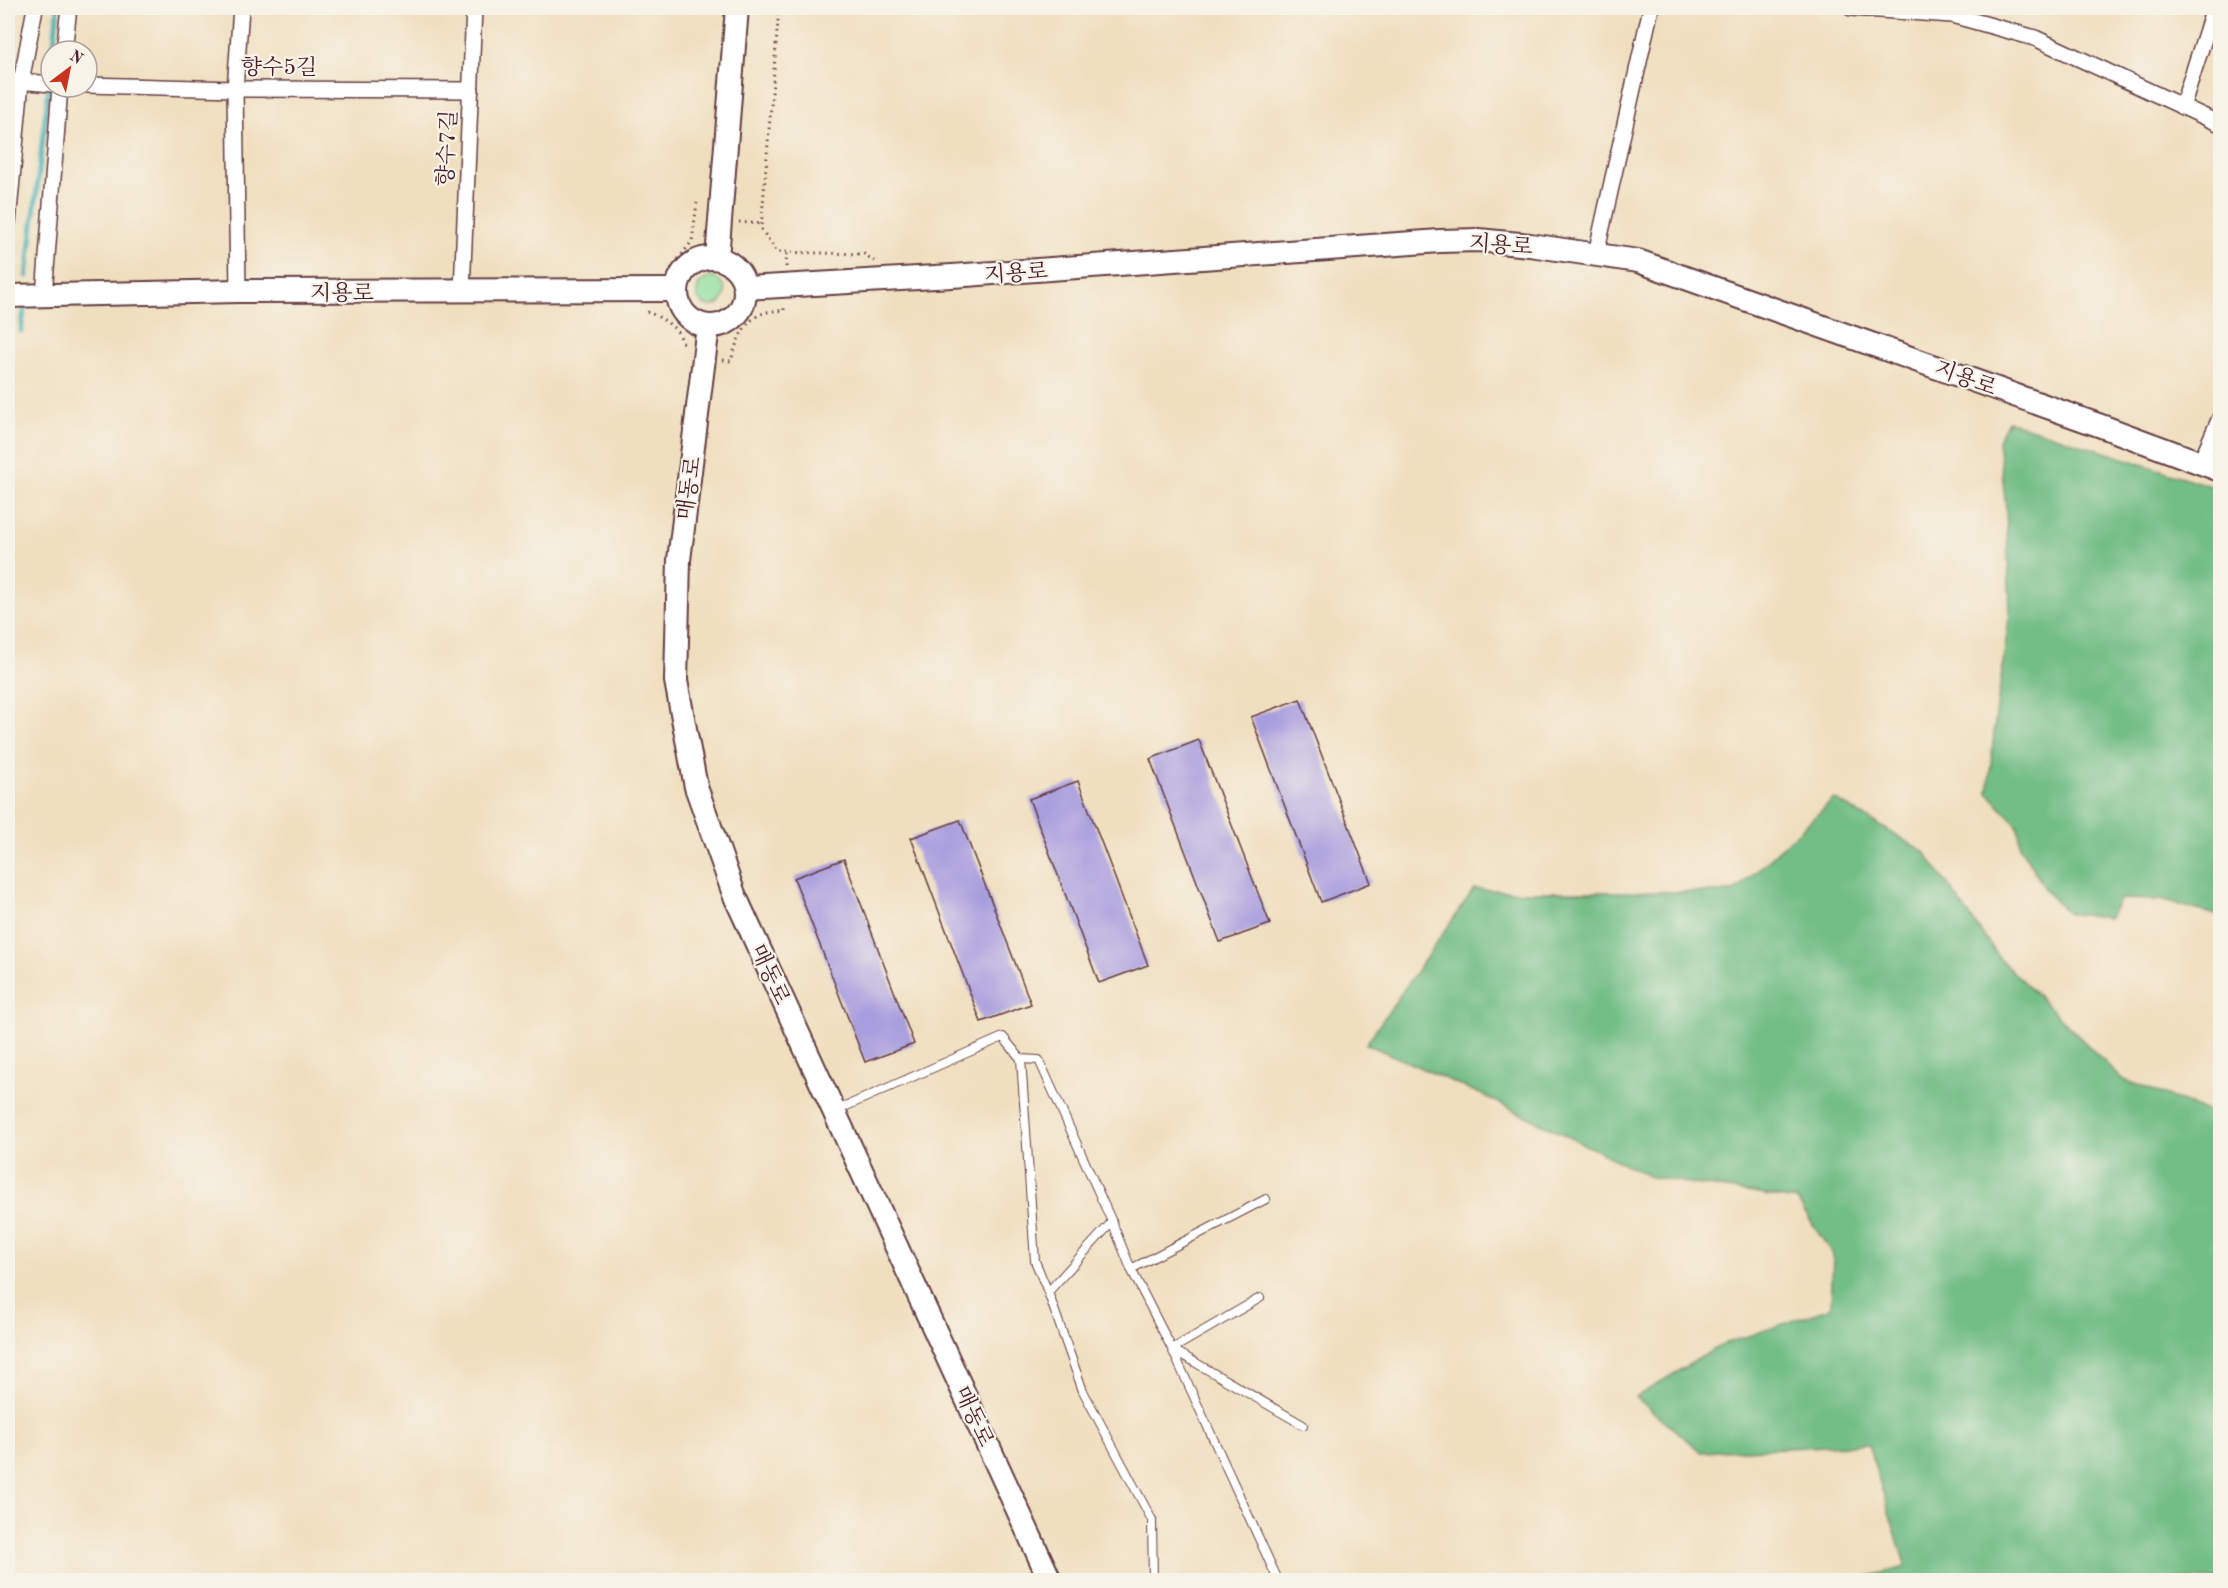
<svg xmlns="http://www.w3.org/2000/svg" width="2228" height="1588" font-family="'Old Standard TT','Noto Serif KR',serif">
<rect width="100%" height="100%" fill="#f7f3e8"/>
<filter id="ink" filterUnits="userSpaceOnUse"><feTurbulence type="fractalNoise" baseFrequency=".0167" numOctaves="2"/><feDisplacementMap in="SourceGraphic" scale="12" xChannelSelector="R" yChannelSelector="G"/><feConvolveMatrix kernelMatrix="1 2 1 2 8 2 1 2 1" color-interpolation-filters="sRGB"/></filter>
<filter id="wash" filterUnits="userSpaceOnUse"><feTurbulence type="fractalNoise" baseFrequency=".008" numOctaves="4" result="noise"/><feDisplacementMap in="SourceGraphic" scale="24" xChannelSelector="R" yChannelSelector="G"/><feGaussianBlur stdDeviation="1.35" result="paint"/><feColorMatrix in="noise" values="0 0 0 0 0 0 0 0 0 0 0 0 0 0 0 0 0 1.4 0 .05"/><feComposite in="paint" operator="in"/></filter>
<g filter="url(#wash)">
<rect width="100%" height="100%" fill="#f0dfbf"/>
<circle fill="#8fe09f" stroke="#6c8065" stroke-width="1.5" cx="711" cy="292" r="14"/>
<g fill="#73be86" stroke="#5e6e58" stroke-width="1.5">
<polygon points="2008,421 2220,489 2220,916 2161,900 2120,899 2109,918 2068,913 2047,892 2020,847 2018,826 1988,793 1995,723 2010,611 2006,507 1998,441"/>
<polygon points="1834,799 1925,852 2000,959 2122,1079 2220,1116 2220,1580 1854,1580 1906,1567 1868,1444 1701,1452 1636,1397 1721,1345 1831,1308 1833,1255 1797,1200 1651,1177 1487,1097 1366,1044 1474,889 1525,892 1734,892"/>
</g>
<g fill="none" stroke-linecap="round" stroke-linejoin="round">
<g stroke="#3cadb4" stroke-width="5">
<polyline points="53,51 58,8"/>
<polyline points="27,276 51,67"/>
<polyline points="21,331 25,305"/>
</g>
</g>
<g id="blocks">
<g fill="#a89dde">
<polygon points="1300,699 1371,883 1321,902 1251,717"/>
<polygon points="1199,740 1270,924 1220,942 1150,759"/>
<polygon points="1078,781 1148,965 1099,983 1029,799"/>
<polygon points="960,820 1031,1004 981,1022 911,838"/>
<polygon points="844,859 914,1044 865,1062 794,878"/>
</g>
</g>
</g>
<g filter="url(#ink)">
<use href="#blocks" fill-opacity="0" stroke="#633c41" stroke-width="1.5"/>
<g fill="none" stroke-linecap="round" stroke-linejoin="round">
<g stroke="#633c41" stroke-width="10">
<g id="lane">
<polyline points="1021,1059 1039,1060 1112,1222 1131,1269 1172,1349 1303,1425"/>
<polyline points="835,1111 1003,1037 1021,1059 1035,1261 1048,1292 1083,1391 1152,1520 1153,1580"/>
<polyline points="1131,1269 1266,1199"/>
<polyline points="1048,1292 1112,1222"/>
<polyline points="1260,1298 1172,1349 1278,1580"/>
</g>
</g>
<g stroke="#633c41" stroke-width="18">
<g id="street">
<polyline points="1851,8 1952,15 2035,38 2220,124"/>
<polyline points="64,51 69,8"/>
<polyline points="8,80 51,84"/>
<polyline points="87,85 235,89 471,90"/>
<polyline points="2182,107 2214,8"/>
<polyline points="8,222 21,82 35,8"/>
<polyline points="1596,254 1651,8"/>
<polyline points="238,291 235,89 241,8"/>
<polyline points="462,291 474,8"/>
<polyline points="44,296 60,87"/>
<polyline points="2200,463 2220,418"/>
</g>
</g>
<g stroke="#633c41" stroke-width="26">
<g id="secondary">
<circle cx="711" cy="292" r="34"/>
<polyline points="717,258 737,8"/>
<polyline points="745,288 952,276 1440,241 1478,240 1530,245 1638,261 2104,427 2220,470"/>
<polyline points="8,296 238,291 677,290"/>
<polyline points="708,326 679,560 676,681 696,787 734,894 1050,1580"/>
</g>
</g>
<g stroke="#633c41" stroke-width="3" stroke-dasharray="1.5 4.5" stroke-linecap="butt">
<polyline points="779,8 761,229 777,252 864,254 874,261"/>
<polyline points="739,222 762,224"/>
<polyline points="786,267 787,253"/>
<polyline points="671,269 692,241 697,203"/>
<path d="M647,312C661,317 682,329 683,346"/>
<path d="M723,360L731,361C739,333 749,308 784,311V306"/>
</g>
<use href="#lane" stroke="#fff" stroke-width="8"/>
<use href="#street" stroke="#fff" stroke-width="15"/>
<use href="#secondary" stroke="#fff" stroke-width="22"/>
</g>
</g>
<g text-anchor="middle" stroke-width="4.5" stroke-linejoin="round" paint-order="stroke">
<g font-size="22" fill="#4a1f2b" stroke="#f7f3e8">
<text x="279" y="74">향수5길</text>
<text transform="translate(446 148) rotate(-87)" y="8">향수7길</text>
<text transform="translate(1501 244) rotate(4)" y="8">지용로</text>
<text transform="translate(1016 272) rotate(-4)" y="8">지용로</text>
<text x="342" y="300">지용로</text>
<text transform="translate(1966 377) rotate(20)" y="8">지용로</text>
<text transform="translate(688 488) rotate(-82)" y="8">매동로</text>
<text transform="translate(771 974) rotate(65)" y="8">매동로</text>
<text transform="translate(975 1416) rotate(65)" y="8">매동로</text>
</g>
</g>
<rect width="2228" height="1588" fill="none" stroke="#f7f3e8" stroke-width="30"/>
<g transform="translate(69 69) rotate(32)"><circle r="28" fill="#f7f3e8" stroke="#b29e9c" stroke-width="1.5"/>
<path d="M0-4.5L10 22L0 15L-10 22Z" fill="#c8321e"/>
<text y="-9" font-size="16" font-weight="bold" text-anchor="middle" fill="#4a1f2b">N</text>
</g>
</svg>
